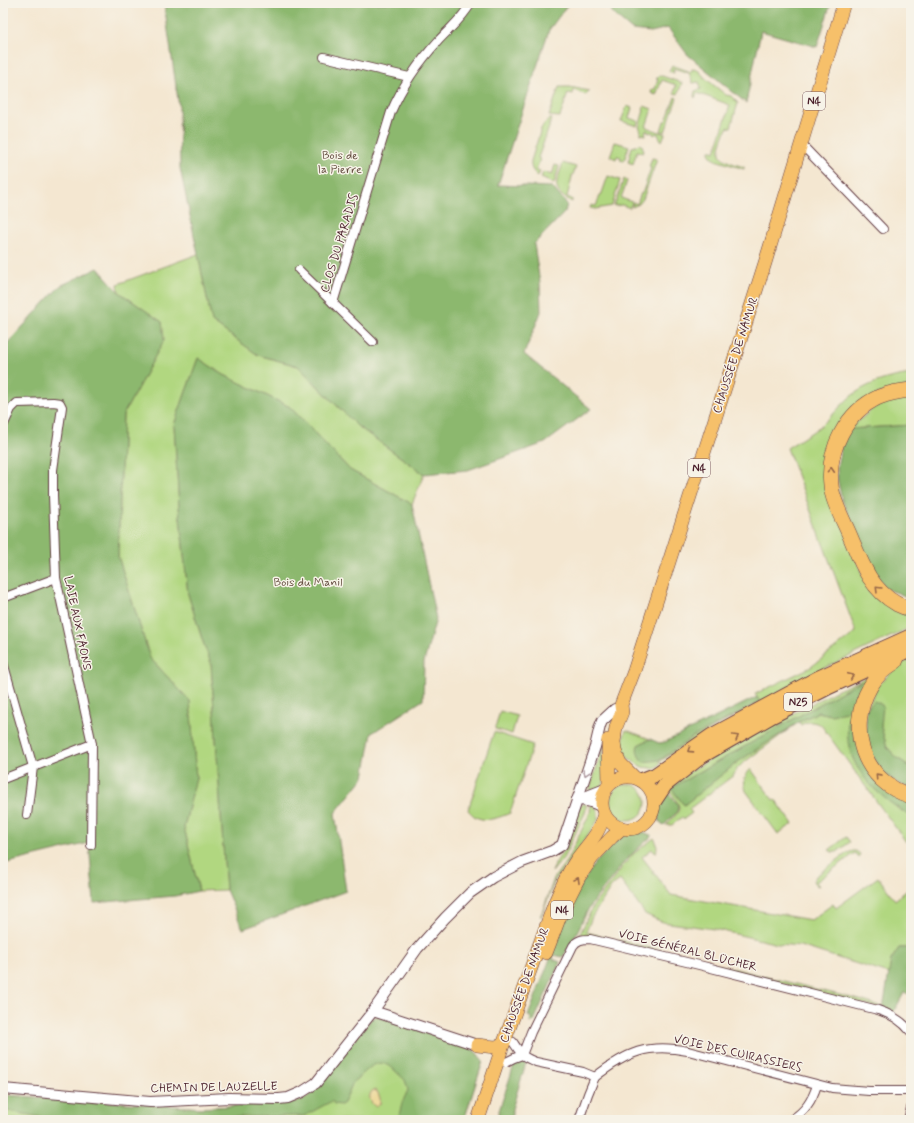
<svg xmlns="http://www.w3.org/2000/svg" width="914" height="1123" font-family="Mynerve,sans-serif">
<rect width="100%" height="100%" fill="#f7f3e8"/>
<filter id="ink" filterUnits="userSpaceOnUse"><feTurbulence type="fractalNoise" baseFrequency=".025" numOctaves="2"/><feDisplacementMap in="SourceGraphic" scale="8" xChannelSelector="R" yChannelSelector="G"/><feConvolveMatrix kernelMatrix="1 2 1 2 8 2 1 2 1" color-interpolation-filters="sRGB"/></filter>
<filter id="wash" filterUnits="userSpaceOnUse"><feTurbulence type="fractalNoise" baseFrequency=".012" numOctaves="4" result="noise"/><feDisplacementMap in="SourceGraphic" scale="16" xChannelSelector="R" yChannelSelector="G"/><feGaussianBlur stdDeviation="0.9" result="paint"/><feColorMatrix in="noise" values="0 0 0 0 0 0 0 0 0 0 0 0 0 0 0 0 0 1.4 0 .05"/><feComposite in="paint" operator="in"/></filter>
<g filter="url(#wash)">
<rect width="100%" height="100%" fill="#f4e7d1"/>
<g fill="#b1d780" stroke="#7e7b56" fill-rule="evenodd">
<path d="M672,65L691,72L692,69L698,70L705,78L726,95L731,96L738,103L731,127L727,128C717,154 713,158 744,167V169L715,160L714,158L711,156L709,153L710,150L715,152L730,105L697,93L695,98L694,96L695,91L701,89L699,82L693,83L689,73L673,68L674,73L669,71Z"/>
<polygon points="659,76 662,76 682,83 678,94 674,93 676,85 662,80 656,95 651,93 652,89 655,89 658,79 656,79"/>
<polygon points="559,87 570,87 589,91 586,95 574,90 573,94 568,93 560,117 549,116"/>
<polygon points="675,97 677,98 665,132 661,131 664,121 666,121"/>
<polygon points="627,106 632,108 629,118 638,121 637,126 621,121"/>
<polygon points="644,106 652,109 646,127 665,134 662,141 661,140 657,133 654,135 652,132 649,133 647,130 645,131 646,135 641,134 640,128 639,127 644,110 643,109"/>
<path d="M550,119H552L538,158L540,159L536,170L540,171L538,176C533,172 530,168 531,161L541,129L544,124Z"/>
<polygon points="615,142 629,146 624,161 620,160 621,157 617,156 616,159 610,156"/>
<polygon points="638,144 642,145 644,151 643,153 637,151 633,164 628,162 632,147 636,146"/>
<polygon points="652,158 657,159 643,199 639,204 632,207 633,202 637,204 641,193 642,194 651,168 649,167"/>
<path d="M563,163L576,167L572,177L567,197L572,199V202C549,190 557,182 563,163Z"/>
<polygon points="555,165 559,166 554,184 541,178 543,172 552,175"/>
<polygon points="608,176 620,180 612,206 595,209 590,208 591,205 596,206 600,196 601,196"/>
<polygon points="624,179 627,181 621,198 632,202 630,207 630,208 622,205 614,206"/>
<polygon points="198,254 212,322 258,355 298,366 356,425 424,474 412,504 350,470 290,407 224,375 198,358 174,425 179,507 188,594 203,642 211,663 226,890 199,891 184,827 196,778 190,701 150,658 118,556 123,415 164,340 162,322 119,292 118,284"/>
<path d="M911,374V386L877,394L828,459L862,575L911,613V627L818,671L717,726L684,746L661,761L659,765L654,769C650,767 646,768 642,767C638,765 635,762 631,760C617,750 621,745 626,730L650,739L638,745L637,750L660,760L693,737L760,702L755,694L811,667L856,632L787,448C799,440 812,433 823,424C832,416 840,406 849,398C866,383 889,377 911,374Z"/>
<polygon points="911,396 911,425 850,429 872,409 884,402"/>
<polygon points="908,660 911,666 911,767 897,758 887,747 881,727 882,706 866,710 878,685 898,666"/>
<path d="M873,674L855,720L848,719L897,808L911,816V838L906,842L821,725C815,722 808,720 801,725L799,722L743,763L737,769L734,775L689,809L692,813L684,819L682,817L672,825H666C683,808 683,809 668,789L694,769L753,735L834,692ZM859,682L831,715L818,712L799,722L739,761L684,805L671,788Z"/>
<polygon points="500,711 517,716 512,734 495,729"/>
<polygon points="605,728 603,742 604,782 602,786 589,791 601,754 603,735"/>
<path d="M494,732L533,745L510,813C501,817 488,822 478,818C474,817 471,813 468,810Z"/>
<path d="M751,769L773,800L775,799L793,824L778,834L746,791C743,782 744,775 751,769Z"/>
<circle cx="628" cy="802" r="18"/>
<polygon points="586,803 586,809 585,813 564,857 552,872 555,864 563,851 565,850 578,808 580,806"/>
<polygon points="591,803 595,806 598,812 598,820 580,846 555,880 541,917 540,916 543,910 554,878 567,860 590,813"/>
<polygon points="846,837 850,842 837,852 832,852 829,850"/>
<path d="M654,838C658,843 657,848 656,854L652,849L642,857L671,895L811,920L833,904L836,908L878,877L895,900L911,887V948H899L891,960L889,974L800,946L778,944L714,929L662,922L645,914L620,880L612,886L592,917L586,932L860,1000L883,1007V1009L609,940L580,934L593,906L623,866L632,855Z"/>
<polygon points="853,851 856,851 860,854 859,856 858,857 855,853 816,882 819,886 816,885 813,881 816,876 847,853"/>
<polygon points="472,1049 476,1052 483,1061 464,1120 3,1120 3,1095 202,1108 302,1101 318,1088 332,1067"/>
</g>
<g fill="#8cb86e" stroke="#6b6c4c">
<polygon points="164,3 569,3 549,30 498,185 552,187 567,204 565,212 534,244 540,283 541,312 524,354 591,409 545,443 468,470 424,474 356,425 298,366 258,355 212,322 180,168 179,107"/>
<polygon points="611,3 831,3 817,47 761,31 746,103 687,54 668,28 651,32 632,30 612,13"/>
<polygon points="98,268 119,292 162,322 164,340 123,415 118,556 150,658 190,701 196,778 184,827 199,891 175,896 94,903 89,843 3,864 3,348 60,286"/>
<polygon points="198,358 224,375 290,407 350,470 412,504 436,619 424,662 423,700 372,733 364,777 335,813 346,891 243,929 226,890 211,663 203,642 188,594 179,507 174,425"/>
<polygon points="911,425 911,599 898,593 886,589 869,564 842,500 838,482 837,467 841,447 850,429"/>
<polygon points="859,682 865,682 866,684 846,712 831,715 818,712 799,722 739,761 684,805 671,788"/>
<path d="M757,697L760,702L693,737L660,760L643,762C638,756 636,752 638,745L650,739L659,743L665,742Z"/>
<polygon points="874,701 879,703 883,706 881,727 887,747 897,758 911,767 911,789 897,783 883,771 871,754 866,739 866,710"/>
<path d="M848,719L855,720V740L911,801V816C886,802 858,779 850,750C847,740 847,729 848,719Z"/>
<path d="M665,790L677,803L678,808L676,813L663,826C653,816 660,801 665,790Z"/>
<polygon points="643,832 648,834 652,836 634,852 625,861 590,906 576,934 563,957 554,955 553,959 560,962 534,1021 530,1023 531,1017 528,1016 574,896 595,863 624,834"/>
<polygon points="899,948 911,948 911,994 904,993 893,1013 883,1009 891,960"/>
<polygon points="378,1016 466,1046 476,1052 483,1061 464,1120 398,1120 402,1103 408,1090 405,1080 390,1066 382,1063 373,1065 353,1082 344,1103 341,1105 334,1104 332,1101 304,1116 56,1120 3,1110 3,1095 202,1108 302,1101 318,1088 332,1067 372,1018"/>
<polygon points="520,1061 526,1063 512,1109 512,1120 496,1120 515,1062"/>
</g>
<path fill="#eeda9e" stroke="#9c7c64" d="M373,1090L377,1091L380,1098V1104L376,1107C370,1103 367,1096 373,1090Z"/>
</g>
<g filter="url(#ink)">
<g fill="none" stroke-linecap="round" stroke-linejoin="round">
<g stroke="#643d44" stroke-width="10">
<g id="minor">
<polyline points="324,57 409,77"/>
<polyline points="801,144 883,229"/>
<path d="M299,270L333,303L391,112C403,84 419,62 439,40C450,28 463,18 471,3"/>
<polyline points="333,303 373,342"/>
<polyline points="3,426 11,409 17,403 53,402 60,403 62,407 53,470 53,495 56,578 92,744 91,845"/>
<polyline points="3,598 56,578"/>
<polyline points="3,662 33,767 27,815"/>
<polyline points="3,779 92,744"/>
<path d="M513,1042C521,1054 522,1057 536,1062L583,1072L595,1077C627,1052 647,1043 688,1051L832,1088L869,1091H911"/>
<path d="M522,1055L531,1032L573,946C577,940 582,939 590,939L699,965L878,1010C891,1014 903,1022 911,1032"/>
<polyline points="506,1062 514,1058 522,1055"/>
<polyline points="579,1120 588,1094 595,1077"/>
<path d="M791,1120C805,1111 812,1101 817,1085"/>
<polyline points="908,1120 911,1108"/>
</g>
</g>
<g stroke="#643d44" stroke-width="12">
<g id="tertiary">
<polyline points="577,800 605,789"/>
<path d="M577,800C587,800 595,802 602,808"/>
<polyline points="373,1011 477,1045"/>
<polyline points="3,1089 150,1102 229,1098 279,1099 288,1098 302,1092 316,1083 373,1011 417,949 445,918 470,893 493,877 522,862 552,851 562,845 595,747 600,726 602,721 615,709"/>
</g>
</g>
<g stroke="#643d44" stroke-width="14">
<g id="primary">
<polyline points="608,740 609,784"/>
<polyline points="633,776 620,763 615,751 614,742 616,727 622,712 621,705 634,671 765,263 844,3"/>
<circle cx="628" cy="803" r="26"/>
<polyline points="546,953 562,911 579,877 592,858 612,837 622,828"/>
<polyline points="477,1045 495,1047 503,1045"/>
<path d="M478,1120L503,1045L555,902C561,888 567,874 575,862C587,844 599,836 604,814"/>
</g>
</g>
<g stroke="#643d44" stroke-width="16">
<g id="trunk">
<polyline points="642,780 655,775 711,736 818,678 911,636"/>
<polyline points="655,800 665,785 702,756 772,716 827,688 911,649"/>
</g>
</g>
<g stroke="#643d44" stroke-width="16">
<g id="motorway">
<path d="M911,390C900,391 889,393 879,397C846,412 827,450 831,485C832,501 844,521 850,536C861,562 870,589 897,604C901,606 906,608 911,609"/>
<path d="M898,655L895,662C885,668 876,676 870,687C846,729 863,782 911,796"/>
</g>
</g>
<use href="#minor" stroke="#fff" stroke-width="8"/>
<use href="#tertiary" stroke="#fff" stroke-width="10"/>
<use href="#primary" stroke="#f6c06b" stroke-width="13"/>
<use href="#trunk" stroke="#f6c06b" stroke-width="14"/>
<use href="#motorway" stroke="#f6c06b" stroke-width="15"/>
</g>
<defs><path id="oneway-chevron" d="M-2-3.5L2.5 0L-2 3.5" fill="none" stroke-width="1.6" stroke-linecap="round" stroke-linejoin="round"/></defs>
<g stroke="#976748">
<use href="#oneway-chevron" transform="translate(831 470) rotate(-86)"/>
<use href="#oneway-chevron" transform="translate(878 589) rotate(-135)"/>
<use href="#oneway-chevron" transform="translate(851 676) rotate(-25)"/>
<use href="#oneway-chevron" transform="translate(736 737) rotate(-30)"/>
<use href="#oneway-chevron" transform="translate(690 750) rotate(147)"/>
<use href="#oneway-chevron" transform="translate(878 776) rotate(-132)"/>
<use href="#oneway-chevron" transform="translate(577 880) rotate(-60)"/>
</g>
<use stroke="#ae9aa0" href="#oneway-chevron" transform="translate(586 773) rotate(108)"/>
</g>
<g text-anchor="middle" stroke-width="3" stroke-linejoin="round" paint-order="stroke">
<g fill="#f7f3e8" stroke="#7e5f64" stroke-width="1">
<rect x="803" y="92" width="22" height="18" rx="3"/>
<rect x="688" y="459" width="22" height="18" rx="3"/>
<rect x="784" y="693" width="28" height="18" rx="3"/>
<rect x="551" y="901" width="22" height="18" rx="3"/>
</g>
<g font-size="11" font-weight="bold" fill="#4a1f2b">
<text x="814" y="105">N4</text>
<text x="699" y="472">N4</text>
<text x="798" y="706">N25</text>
<text x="562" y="914">N4</text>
</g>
<g font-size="12" fill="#644d40" stroke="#f7f3e8">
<text x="340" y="159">Bois de<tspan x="340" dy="14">la Pierre</tspan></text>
<text x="308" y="586">Bois du Manil</text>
</g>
<g font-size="12" fill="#4a1f2b" stroke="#f7f3e8">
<text transform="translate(339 243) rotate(-73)" y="4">CLOS DU PARADIS</text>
<text transform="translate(735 355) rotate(-72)" y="4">CHAUSSÉE DE NAMUR</text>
<text transform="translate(78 623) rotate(78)" y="4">LAIE AUX FAONS</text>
<text transform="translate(688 950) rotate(14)" y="4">VOIE GÉNÉRAL BLÜCHER</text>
<text transform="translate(524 985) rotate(-70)" y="4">CHAUSSÉE DE NAMUR</text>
<text transform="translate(738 1053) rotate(13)" y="4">VOIE DES CUIRASSIERS</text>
<text transform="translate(214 1087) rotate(-1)" y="4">CHEMIN DE LAUZELLE</text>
</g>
</g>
<rect width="914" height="1123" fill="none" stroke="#f7f3e8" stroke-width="16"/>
</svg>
